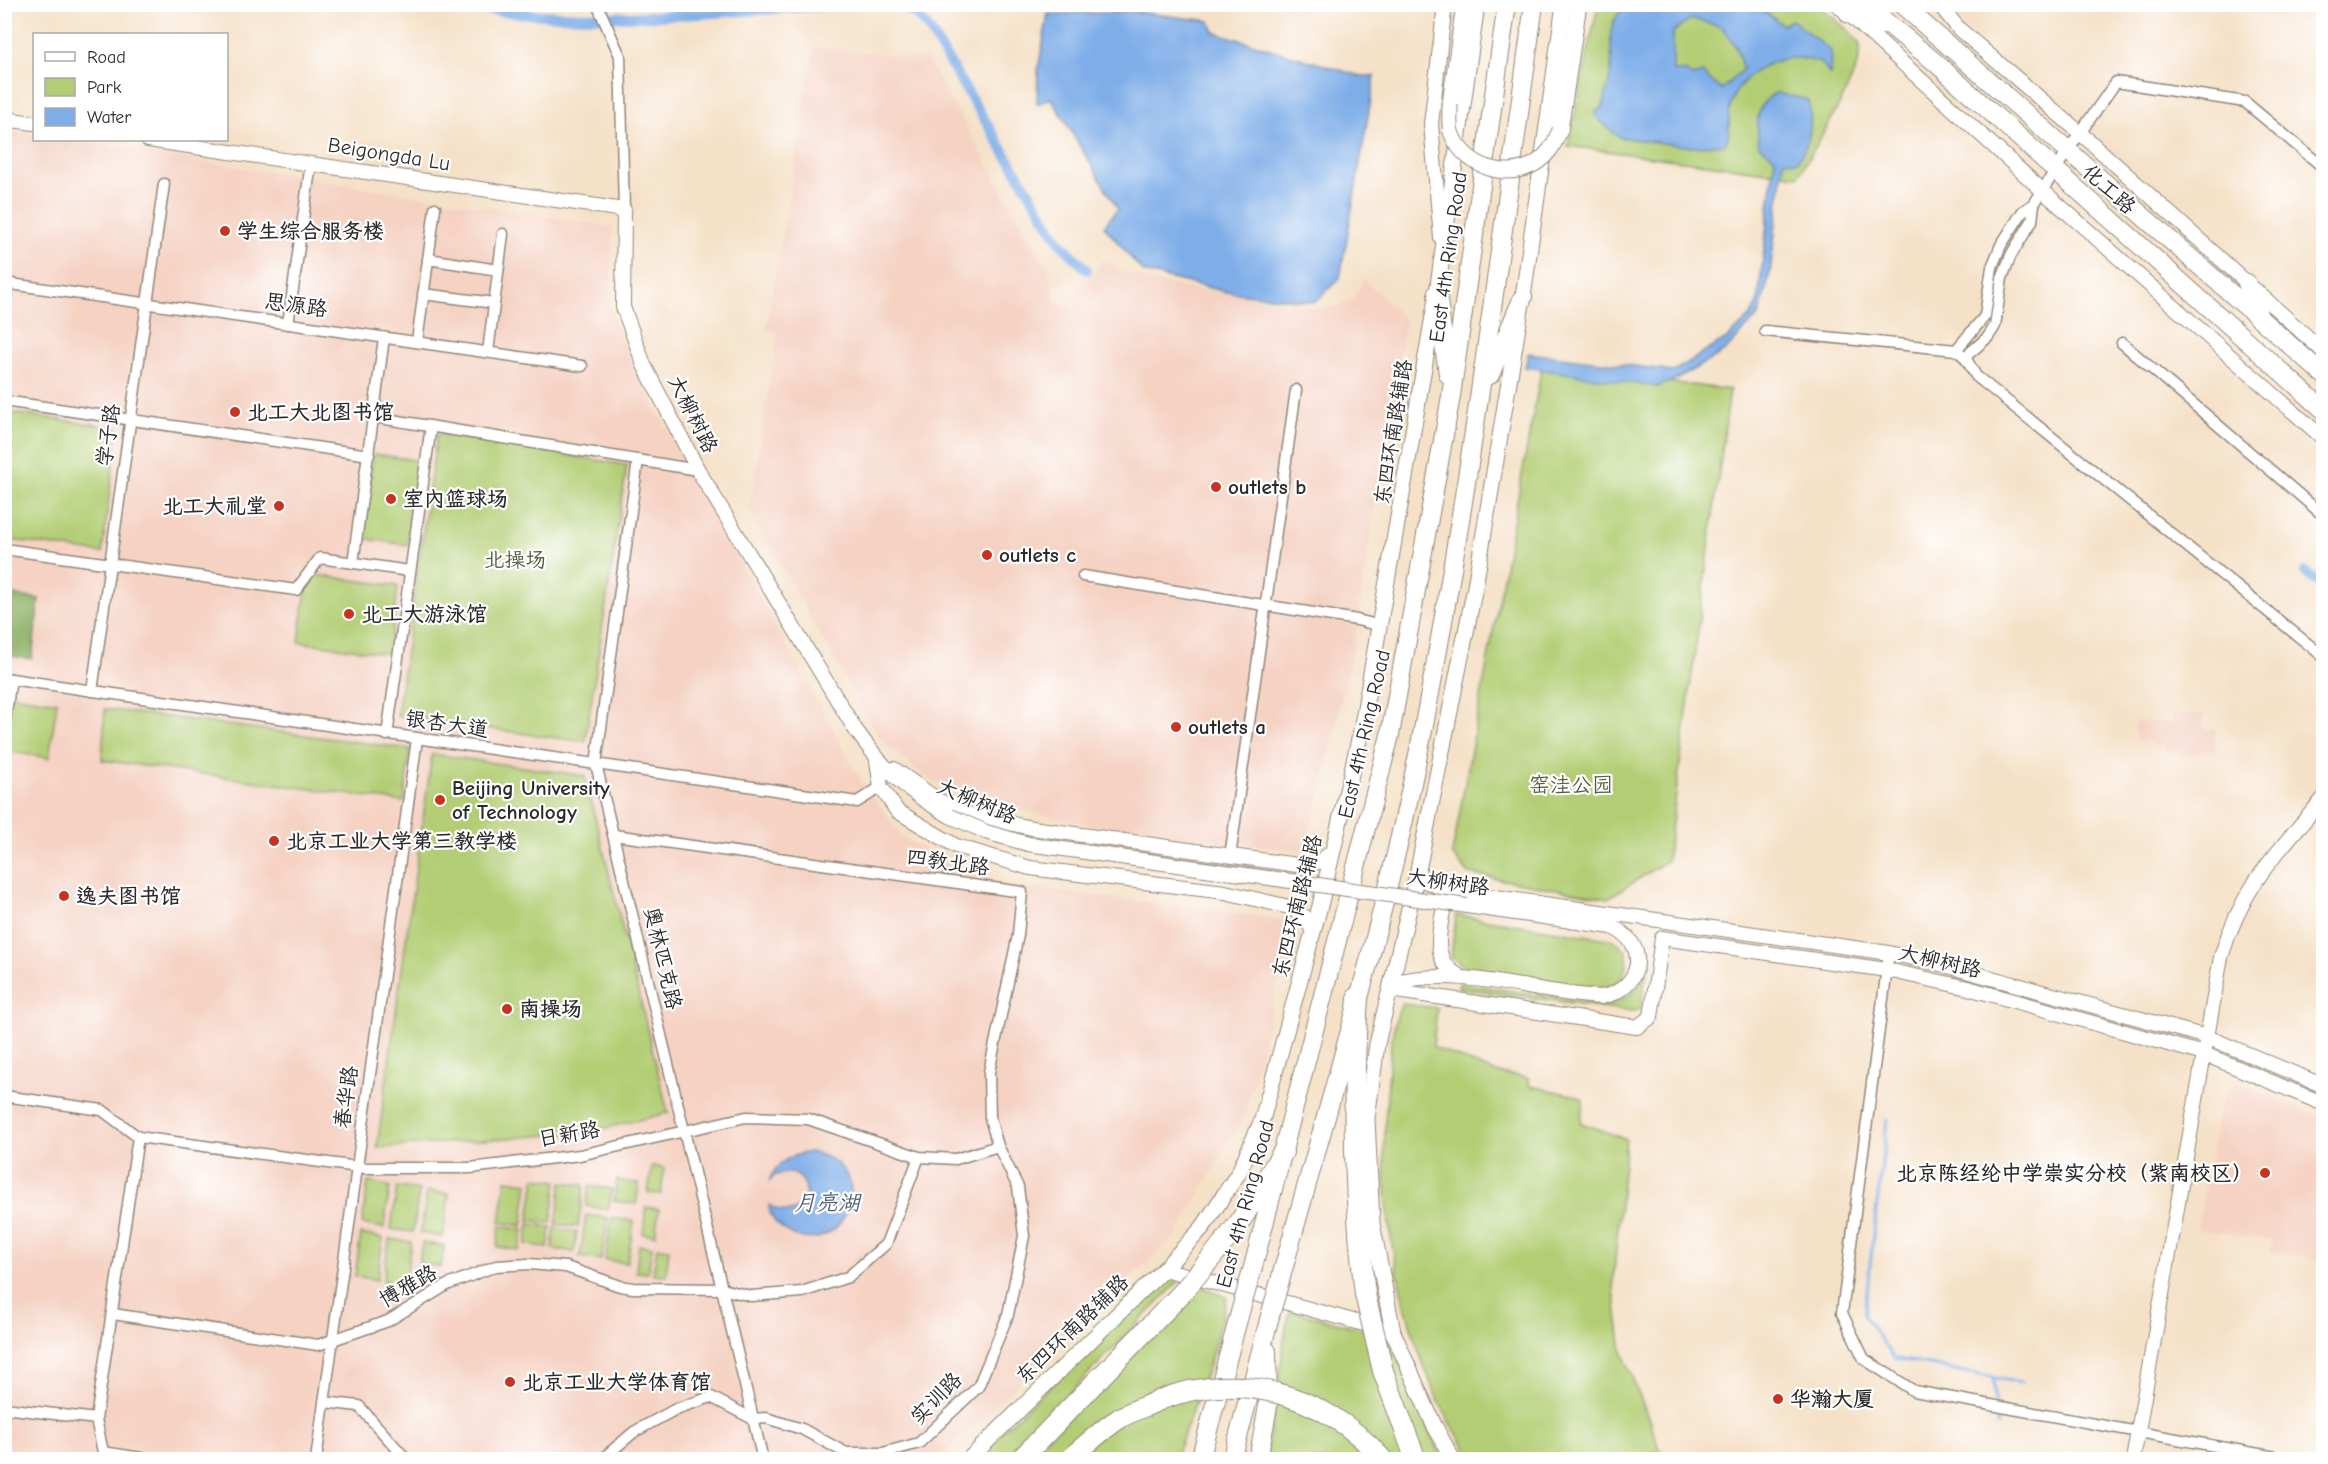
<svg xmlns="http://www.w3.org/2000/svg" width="2328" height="1464" font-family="'Comic Neue','LXGW WenKai TC',sans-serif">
<rect width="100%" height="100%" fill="#fff"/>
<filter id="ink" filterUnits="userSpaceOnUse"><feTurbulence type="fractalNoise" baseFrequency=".0167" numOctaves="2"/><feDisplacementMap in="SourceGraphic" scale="12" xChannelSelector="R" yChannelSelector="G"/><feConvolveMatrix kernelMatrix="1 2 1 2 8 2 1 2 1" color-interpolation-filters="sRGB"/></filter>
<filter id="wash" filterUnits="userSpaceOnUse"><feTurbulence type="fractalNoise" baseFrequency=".008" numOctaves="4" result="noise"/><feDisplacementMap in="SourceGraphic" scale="24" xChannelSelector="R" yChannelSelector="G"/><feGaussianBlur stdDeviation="1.35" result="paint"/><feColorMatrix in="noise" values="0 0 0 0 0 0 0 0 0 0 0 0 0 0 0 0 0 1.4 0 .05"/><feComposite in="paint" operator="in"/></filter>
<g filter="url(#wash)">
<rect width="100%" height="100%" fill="#f5e1c7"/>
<g fill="#f5d2c2">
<polygon points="814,47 927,59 1050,272 1055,303 1073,308 1078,287 1103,260 1124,272 1154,282 1324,309 1352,301 1364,279 1405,320 1353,650 1307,851 1104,829 968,797 931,781 881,741 749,510 778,332 766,330"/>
<polygon points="4,129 34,134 34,140 71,140 612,227 611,309 632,365 864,786 903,837 984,882 1294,921 1246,1111 1176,1235 938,1459 5,1459"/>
<polygon points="2173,713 2204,714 2204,729 2215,729 2215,752 2199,751 2199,755 2179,755 2179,752 2165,752 2165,745 2151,745 2151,740 2135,740 2135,722 2173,722"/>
<polygon points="2237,1082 2323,1118 2323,1261 2270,1251 2273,1240 2197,1229 2221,1101"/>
</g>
<g fill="#b2cd73" stroke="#6e7c4f" stroke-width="1.5">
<path d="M1598,5H1818C1828,14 1853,32 1859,43C1869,63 1810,155 1798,176L1568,146Z"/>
<polygon points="1542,366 1730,390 1667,861 1608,898 1469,874 1452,854"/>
<polygon points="5,412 118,428 102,553 5,539"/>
<polygon points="437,434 627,465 585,742 397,716"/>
<polygon points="374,454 420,461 407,545 361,538"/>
<polygon points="308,574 398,586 389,654 299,642"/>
<polygon points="5,694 57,702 49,758 5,751"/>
<polygon points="105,709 410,749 404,802 102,760"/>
<polygon points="432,754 585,776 668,1113 589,1132 377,1148"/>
<path d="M1456,915L1614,940L1626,950C1630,968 1622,983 1604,988L1467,968L1451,957Z"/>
<path d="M1648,964L1640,1010L1633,1011L1458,988L1459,983L1601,1004C1628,1003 1641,989 1648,964Z"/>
<path d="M1402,1004L1437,1008L1433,1047L1494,1072L1528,1078L1530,1086L1577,1096L1583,1100L1581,1123L1626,1139L1613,1283L1622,1351L1661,1451L1668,1459H1472C1460,1438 1446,1417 1436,1396C1394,1296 1376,1192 1388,1084C1390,1058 1390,1028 1402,1004Z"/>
<polygon points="652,1166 664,1168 661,1194 648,1193"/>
<polygon points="535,1178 557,1181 551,1223 529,1220"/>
<polygon points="506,1180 528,1183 522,1226 500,1222"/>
<polygon points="617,1180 639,1184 636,1204 614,1201"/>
<polygon points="368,1182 390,1186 384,1228 362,1224"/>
<polygon points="562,1182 584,1185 578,1227 556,1224"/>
<polygon points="589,1186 612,1189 608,1210 586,1206"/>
<polygon points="397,1187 419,1190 413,1232 391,1229"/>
<polygon points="427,1191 449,1194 443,1237 421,1233"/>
<polygon points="646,1207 659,1209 655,1235 643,1234"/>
<polygon points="586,1215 608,1218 601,1260 580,1257"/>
<polygon points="612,1218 634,1221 627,1263 605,1260"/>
<polygon points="529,1224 551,1227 548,1248 526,1244"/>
<polygon points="500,1226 523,1230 519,1250 497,1247"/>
<polygon points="555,1228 577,1232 574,1252 552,1249"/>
<polygon points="361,1234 383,1238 377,1280 355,1276"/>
<polygon points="389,1239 411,1242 405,1284 383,1281"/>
<polygon points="422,1243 444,1246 441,1267 419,1263"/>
<polygon points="639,1245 652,1247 648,1273 636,1272"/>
<polygon points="657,1247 669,1249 666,1276 653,1274"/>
<polygon points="1165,1277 1183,1277 1005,1459 972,1460"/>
<polygon points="1198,1285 1227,1297 1210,1362 1175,1459 1078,1459 1079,1457 1065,1448 1056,1459 1026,1460"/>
<polygon points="1291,1311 1364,1329 1389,1340 1442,1459 1264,1460 1274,1414 1286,1327"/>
</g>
<polygon fill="#8db065" stroke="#5c6e48" stroke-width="1.5" points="5,594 39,599 32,659 5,655"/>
<g fill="#7eade8" stroke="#546c8a" stroke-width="1.5" fill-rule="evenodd">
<path d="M1627,5H1756L1783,25L1792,20L1831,51L1830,75L1822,63C1812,61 1799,56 1790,58C1763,62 1735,81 1730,108C1727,121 1732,132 1725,144L1692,147L1619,137L1606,127L1594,113L1603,107C1606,95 1609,82 1611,70C1614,41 1602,27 1627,5ZM1692,19L1722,27L1735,46L1743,69L1721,90L1703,73L1692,76L1687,72L1673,71V32Z"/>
<polygon points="1139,12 1210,21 1214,32 1360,76 1375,76 1340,278 1315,302 1227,292 1143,272 1104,226 1118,209 1051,98 1037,104 1038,70 1048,14"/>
<path d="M1776,93L1809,100C1812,127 1812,139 1797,162L1784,160L1770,273L1759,315L1725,351L1679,378L1657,387L1525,367L1528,353L1674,371L1728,338L1751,316L1758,300L1775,158L1759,145C1756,123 1755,103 1776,93Z"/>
<path d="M810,1152C889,1167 838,1268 785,1230C776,1224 769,1217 769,1205C802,1228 822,1182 790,1172L775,1175L769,1182C775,1162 791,1155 810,1152Z"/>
</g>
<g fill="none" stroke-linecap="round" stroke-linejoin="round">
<g stroke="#7eade8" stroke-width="3">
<polyline points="1887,1120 1864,1316 1894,1358 2021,1383"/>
<polyline points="1993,1378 1995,1403"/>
<polyline points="1996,1409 1997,1425"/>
</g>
<g stroke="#7eade8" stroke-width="10">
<path d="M453,4C583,29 715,12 846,4"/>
<polyline points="897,4 917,15 927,26 1059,241 1087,270"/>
<polyline points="2305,572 2324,586"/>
</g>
</g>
</g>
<g filter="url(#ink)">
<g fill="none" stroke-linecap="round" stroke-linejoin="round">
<g stroke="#908679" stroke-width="13">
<g id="minor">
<polyline points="597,4 620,56 624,210"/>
<polyline points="428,259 498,270"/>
<polyline points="4,283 582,366"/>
<polyline points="423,294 494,303"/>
<polyline points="288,324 311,163"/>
<polyline points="1765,331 1956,350 1965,357 1976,376 2324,657"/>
<polyline points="417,342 435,208"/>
<polyline points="2122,343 2324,516"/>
<polyline points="1956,350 1985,316 1992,267 2001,245 2023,211 2034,204"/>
<polyline points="488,352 503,234"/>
<polyline points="1965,357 1988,337 1995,326 2002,278 2011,255 2032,221 2034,204 2068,150 2116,82 2245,102 2324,168"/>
<polyline points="4,401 369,455"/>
<polyline points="374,417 698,470"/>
<polyline points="638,460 596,764 763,1460"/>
<polyline points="4,549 296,590 320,558 409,571"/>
<polyline points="353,563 384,338"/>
<polyline points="1083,576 1357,620 1381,626"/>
<polyline points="4,678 857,802 881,787"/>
<polyline points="92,691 164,184"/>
<polyline points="4,726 11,679"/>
<polyline points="387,735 431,426"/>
<polyline points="1230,857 1296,390"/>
<polyline points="1889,953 1842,1313 1864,1359 1914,1391 2292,1460"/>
<polyline points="4,1096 102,1110 138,1137 96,1419 4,1408"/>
<polyline points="138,1137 365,1168 470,1168 580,1155 746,1117 808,1119 919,1157 956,1159 998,1146"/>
<polyline points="113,1314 318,1345 388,1321 447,1285 496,1266 529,1264 566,1267 620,1286 633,1288 722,1289 751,1296 802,1292 848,1277 886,1244 919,1157"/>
<polyline points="324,1402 359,1406 407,1460"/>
<polyline points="96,1419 103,1452 154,1460"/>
<polyline points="316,1460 417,739"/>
<polyline points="601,1460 634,1432 676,1409 711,1397 753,1419 766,1418 802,1429 846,1453 883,1453 919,1443 978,1387 1008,1315 1024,1236 1018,1187 998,1146 990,1118 989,1072 1018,935 1022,892 614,835"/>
</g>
</g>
<g stroke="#908679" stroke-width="16">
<g id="tertiary">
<polyline points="1939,4 1959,29 2086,138 2324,352"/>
<polyline points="1852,17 2043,191 2324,439"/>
<polyline points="4,119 34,123"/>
<path d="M148,140L624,210L623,307L644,365L698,470L855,729C885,771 905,790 950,816"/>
<polyline points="1441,238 1431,124 1445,4"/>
<polyline points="877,761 881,787 897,811 956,846 1030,868 1225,892 1289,907 1305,917 1313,931"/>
<polyline points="894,769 938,800 971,815 1032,828 1297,865 1319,862 1333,851"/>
<polyline points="1417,875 1427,882 1447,890 1889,953 1944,965 2207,1037 2324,1086"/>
<path d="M1447,893C1442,921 1427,959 1458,975"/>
<path d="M1391,983C1464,965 1529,993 1601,997C1641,990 1652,945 1612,927L1467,906"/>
<polyline points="1390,990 1637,1027 1651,1017 1662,938 1887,970 1968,988 2204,1054 2324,1104"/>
<polyline points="1164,1269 1393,1332"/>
<path d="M2133,1460L2221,957C2243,884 2276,854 2324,798"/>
</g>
</g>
<g stroke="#908679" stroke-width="17">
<g id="secondary">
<polyline points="1837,4 1849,14"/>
<polyline points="1450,104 1464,4"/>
<polyline points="1560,130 1579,4"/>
<polyline points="968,1460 1164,1269 1203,1227 1239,1172 1262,1120 1320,906 1361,731 1437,293 1477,4"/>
<polyline points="1453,1460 1433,1423 1393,1332 1372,1223 1367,1119 1377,1044 1417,875 1475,587 1523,297 1564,4"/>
</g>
</g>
<g stroke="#908679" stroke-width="20">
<g id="primary">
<polyline points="1864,4 1936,63 2324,410"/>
<polyline points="1901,4 2324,375"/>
<polyline points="1849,14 1881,25"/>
<polyline points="2247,283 2259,317"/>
</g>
</g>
<g stroke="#908679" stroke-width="20">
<g id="trunk">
<polyline points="1437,293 1448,374"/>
<polyline points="1490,375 1523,297"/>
<polyline points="1253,1267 1390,735 1451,396 1507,4"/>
<path d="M1281,1277C1330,1099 1385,921 1421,740C1469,496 1500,250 1534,4"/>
<polyline points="1200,1460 1239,1316"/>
<polyline points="1232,1460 1270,1316"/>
<polyline points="1258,1460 1268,1406 1267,1351"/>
</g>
</g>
<g stroke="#908679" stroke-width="22">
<g id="motorway">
<path d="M1358,996C1352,1097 1353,1194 1365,1294"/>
<polyline points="1221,1246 1239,1223 1283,1152"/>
<polyline points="1020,1460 1181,1294"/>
</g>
</g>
<use href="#minor" stroke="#fff" stroke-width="10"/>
<use href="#tertiary" stroke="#fff" stroke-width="14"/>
<use href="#secondary" stroke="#fff" stroke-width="15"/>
<use href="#primary" stroke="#fff" stroke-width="18"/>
<use href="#trunk" stroke="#fff" stroke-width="18"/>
<use href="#motorway" stroke="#fff" stroke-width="20"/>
<g stroke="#908679" stroke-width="16" stroke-linecap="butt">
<polyline id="tertiary-bridge" points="950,816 986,832 1028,844 1467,906"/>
</g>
<g stroke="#908679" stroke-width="17" stroke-linecap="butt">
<path id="secondary-bridge" d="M1450,104C1450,113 1449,124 1451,132C1465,172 1522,186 1549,151C1554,145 1557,137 1560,130"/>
</g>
<g stroke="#908679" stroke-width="20" stroke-linecap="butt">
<g id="trunk-bridge">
<polyline points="1239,1316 1253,1267"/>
<polyline points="1270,1316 1281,1277"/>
</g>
</g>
<g stroke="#908679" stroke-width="22" stroke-linecap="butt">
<g id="motorway-bridge">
<polyline points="1181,1294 1221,1246"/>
<polyline points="1365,1294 1383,1371 1416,1460"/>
<path d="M1074,1455C1088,1443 1102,1430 1117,1420C1125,1414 1136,1410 1146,1406C1229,1366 1323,1391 1383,1460"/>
</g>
</g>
<use href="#tertiary-bridge" stroke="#fff" stroke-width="14"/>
<use href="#secondary-bridge" stroke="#fff" stroke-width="15"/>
<use href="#trunk-bridge" stroke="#fff" stroke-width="18"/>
<use href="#motorway-bridge" stroke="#fff" stroke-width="20"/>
</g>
</g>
<g fill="#c8321e" stroke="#fff" stroke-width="2">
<circle cx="225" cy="231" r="6"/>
<circle cx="235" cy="412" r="6"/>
<circle cx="1216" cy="487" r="6"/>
<circle cx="391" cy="499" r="6"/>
<circle cx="279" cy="506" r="6"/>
<circle cx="987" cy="555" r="6"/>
<circle cx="349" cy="614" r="6"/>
<circle cx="1176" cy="727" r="6"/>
<circle cx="440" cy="800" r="6"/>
<circle cx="274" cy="841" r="6"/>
<circle cx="64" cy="896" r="6"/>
<circle cx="507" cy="1009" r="6"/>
<circle cx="2265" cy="1173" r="6"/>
<circle cx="510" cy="1382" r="6"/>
<circle cx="1778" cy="1399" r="6"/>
</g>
<g text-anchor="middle" stroke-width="4.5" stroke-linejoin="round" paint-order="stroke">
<g font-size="21" fill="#2b2b2b" stroke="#fff">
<text transform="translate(389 154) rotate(9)" y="7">Beigongda Lu</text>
<text transform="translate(2109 189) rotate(41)" y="7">化工路</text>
<text transform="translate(1448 257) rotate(-82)" y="7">East 4th Ring Road</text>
<text transform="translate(296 305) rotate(8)" y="7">思源路</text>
<text transform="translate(693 414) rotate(63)" y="7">大柳树路</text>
<text transform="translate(1393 432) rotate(-81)" y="7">东四环南路辅路</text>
<text transform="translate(108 435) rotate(-82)" y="7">学子路</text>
<text transform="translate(447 724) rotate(8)" y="7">银杏大道</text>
<text transform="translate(1364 734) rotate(-77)" y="7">East 4th Ring Road</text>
<text transform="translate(977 801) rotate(23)" y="7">大柳树路</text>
<text transform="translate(948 862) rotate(8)" y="7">四教北路</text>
<text transform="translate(1448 882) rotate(8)" y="7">大柳树路</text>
<text transform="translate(1297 906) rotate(-76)" y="7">东四环南路辅路</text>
<text transform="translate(663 958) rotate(77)" y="7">奥林匹克路</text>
<text transform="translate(1940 961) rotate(13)" y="7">大柳树路</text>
<text transform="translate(346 1097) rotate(-82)" y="7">春华路</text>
<text transform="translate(569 1134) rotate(-10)" y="7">日新路</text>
<text transform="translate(1245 1204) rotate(-75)" y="7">East 4th Ring Road</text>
<text transform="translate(408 1286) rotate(-30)" y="7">博雅路</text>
<text transform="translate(1072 1329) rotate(-44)" y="7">东四环南路辅路</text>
<text transform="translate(936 1398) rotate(-45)" y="7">实训路</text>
</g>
<g font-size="21" font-weight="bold" fill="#2b2b2b" stroke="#fff" text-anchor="start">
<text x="237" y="238">学生综合服务楼</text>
<text x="247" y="419">北工大北图书馆</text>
<text x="1228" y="494">outlets b</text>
<text x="403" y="506">室内篮球场</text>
<text x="267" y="513" text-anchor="end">北工大礼堂</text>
<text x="999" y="562">outlets c</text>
<text x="361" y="621">北工大游泳馆</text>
<text x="1188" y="734">outlets a</text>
<text x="452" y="795">Beijing University<tspan x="452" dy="24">of Technology</tspan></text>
<text x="286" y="848">北京工业大学第三教学楼</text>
<text x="76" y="903">逸夫图书馆</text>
<text x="519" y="1016">南操场</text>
<text x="2253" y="1180" text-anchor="end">北京陈经纶中学崇实分校（紫南校区）</text>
<text x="522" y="1389">北京工业大学体育馆</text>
<text x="1790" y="1406">华瀚大厦</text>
</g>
<g font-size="21" fill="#545c41" stroke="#fff">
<text x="515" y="567">北操场</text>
<text x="1571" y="792">窑洼公园</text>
</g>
<g font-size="22" font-style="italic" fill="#4c5f77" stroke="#fff">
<text x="827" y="1210">月亮湖</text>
</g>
</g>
<rect width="2328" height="1464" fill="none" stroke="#fff" stroke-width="24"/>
<rect x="33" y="33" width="195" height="108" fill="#ffffff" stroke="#aaaaaa" stroke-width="1.5"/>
<rect x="45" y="52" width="30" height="9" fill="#ffffff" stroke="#aaaaaa" stroke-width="1.5"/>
<text x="87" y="63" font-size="18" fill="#2b2b2b">Road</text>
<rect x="45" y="78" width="30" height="18" fill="#b2cd73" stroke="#aaaaaa" stroke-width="1.5"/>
<text x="87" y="93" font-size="18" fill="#2b2b2b">Park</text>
<rect x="45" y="108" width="30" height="18" fill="#7eade8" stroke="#aaaaaa" stroke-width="1.5"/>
<text x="87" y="123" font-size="18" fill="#2b2b2b">Water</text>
</svg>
